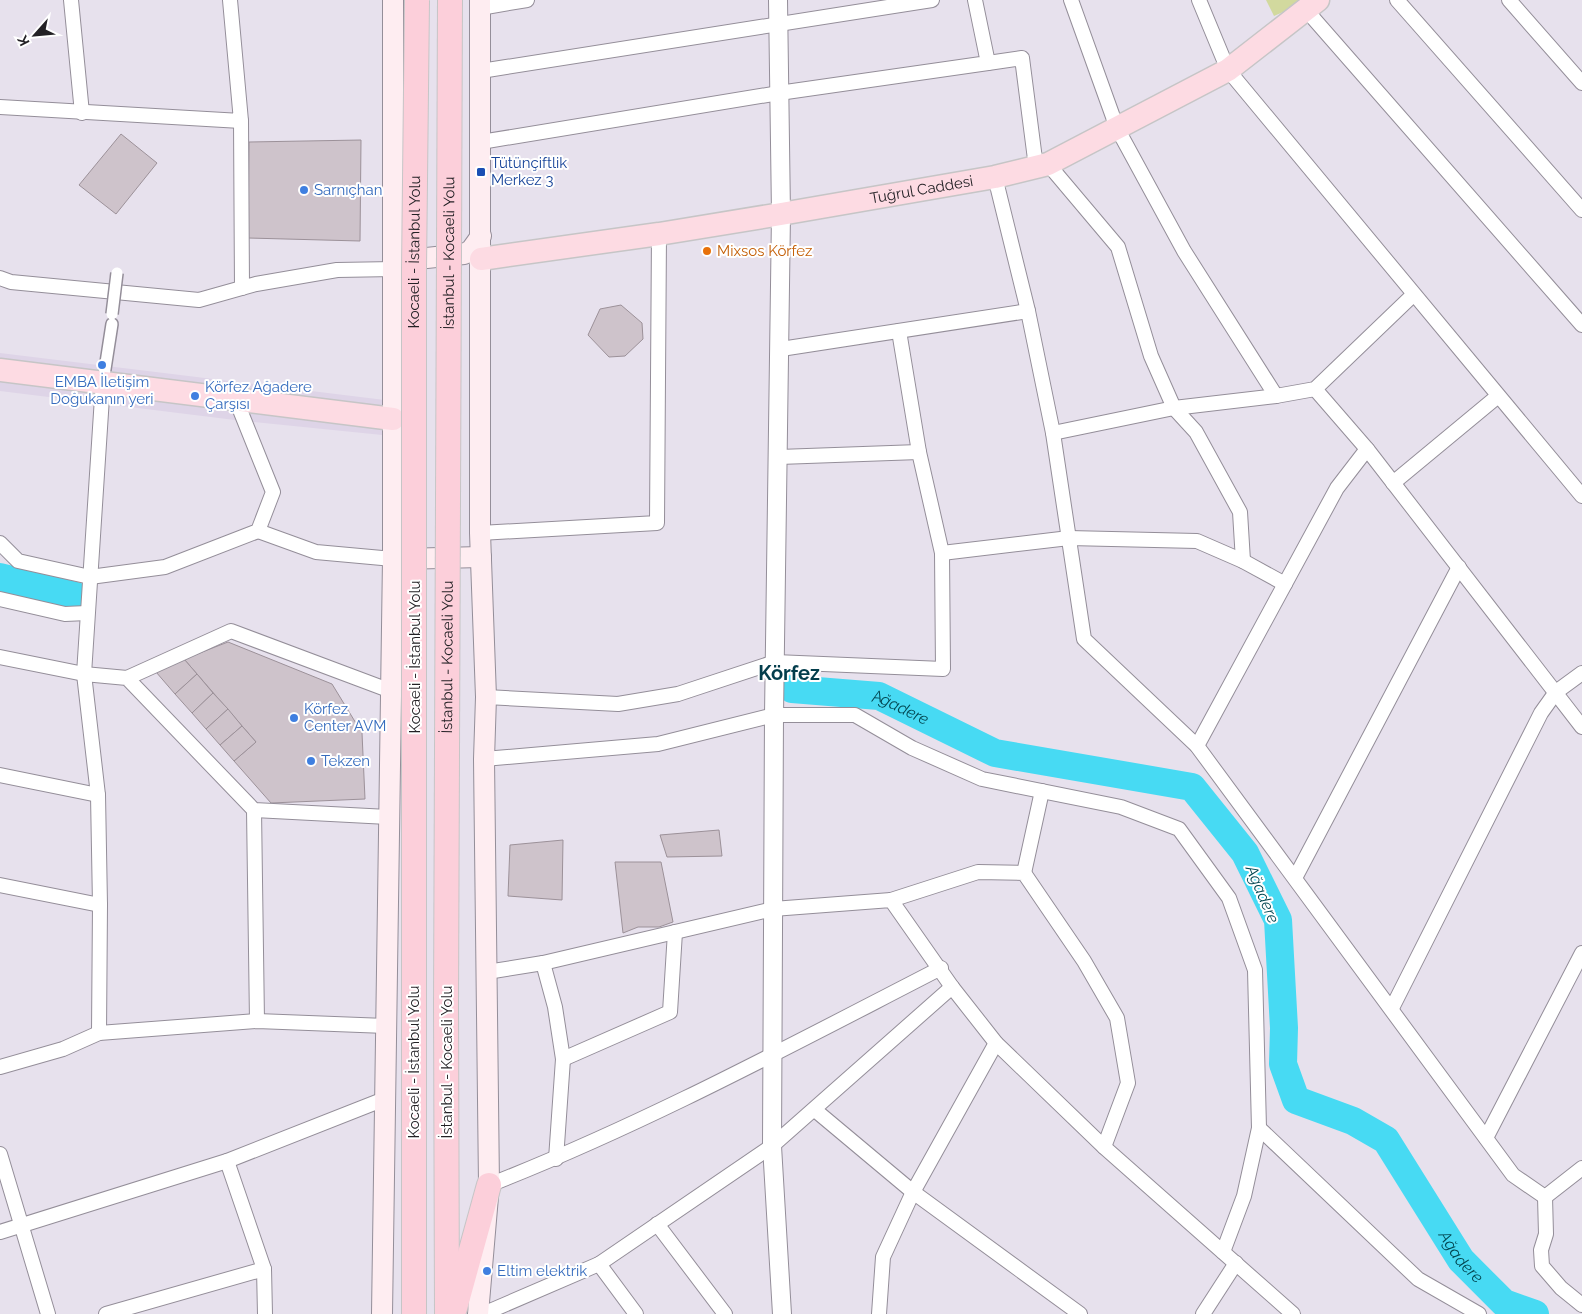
<svg xmlns="http://www.w3.org/2000/svg" width="1582" height="1314" font-family="Raleway,sans-serif">
<rect width="100%" height="100%" fill="#e7e1ed"/>
<polygon fill="#ded4e7" points="0,353 393,401 392,436 243,421 0,391"/>
<polygon fill="#d2d99e" points="1266,0 1304,0 1299,5 1274,16"/>
<g fill="none" stroke-linecap="round" stroke-linejoin="round">
<g stroke="#47daf3" stroke-width="28">
<polyline points="0,577 76,596"/>
<path id="s1" d="M792,689L879,696L995,753L1192,787L1245,853L1278,920L1284,1028L1283,1064L1296,1100L1353,1121L1386,1140L1461,1260L1504,1303L1535,1314"/>
</g>
</g>
<g fill="#cec3cb" stroke="#9c9199">
<polygon points="121,134 157,163 116,214 79,185"/>
<polygon points="361,140 360,241 248,238 249,142"/>
<polygon points="621,305 642,323 643,339 625,356 609,357 588,335 600,309"/>
<polygon points="228,642 332,684 362,733 365,799 271,803 234,761 256,742 184,659"/>
<polygon points="184,659 197,674 175,694 156,672"/>
<polygon points="197,674 213,693 192,713 175,694"/>
<polygon points="213,693 228,709 206,729 192,713"/>
<polygon points="228,709 242,726 220,745 206,729"/>
<polygon points="242,726 256,742 234,761 220,745"/>
<polygon points="719,830 722,856 667,857 660,835"/>
<polygon points="563,840 562,900 508,896 510,845"/>
<polygon points="615,862 661,862 673,922 659,927 638,927 623,933"/>
</g>
<g fill="none" stroke-linecap="round" stroke-linejoin="round">
<g stroke="#948e99" stroke-width="14">
<polyline id="pedestrian" points="103,382 112,324"/>
</g>
<g stroke="#948e99" stroke-width="16">
<g id="minor">
<polyline points="71,0 82,113"/>
<polyline points="1071,0 1117,128 1184,251 1276,396"/>
<polyline points="1199,0 1228,70 1582,496"/>
<polyline points="1397,0 1582,210"/>
<polyline points="1509,0 1582,83"/>
<polyline points="480,8 527,0"/>
<polyline points="1307,11 1582,325"/>
<polyline points="988,63 1022,58 1036,167"/>
<polyline points="481,71 932,0"/>
<polyline points="0,107 241,121 230,0"/>
<polyline points="241,121 242,288"/>
<polyline points="481,142 779,93 988,63 975,0"/>
<polyline points="1048,164 1118,247 1151,356 1174,408 1196,432 1240,512 1243,561"/>
<polyline points="995,177 1028,311 1053,433 1084,639 1197,746 1513,1175 1545,1197 1582,1168"/>
<polyline points="0,278 11,282 199,300 256,284 337,270 394,269"/>
<polyline points="899,331 919,452"/>
<polyline points="781,349 1028,311"/>
<polyline points="1315,389 1367,449 1582,727"/>
<polyline points="1053,433 1174,408 1276,396 1315,389 1413,295"/>
<polyline points="1393,483 1498,396"/>
<polyline points="258,531 316,552 393,559"/>
<polyline points="480,533 657,523 659,234"/>
<polyline points="0,543 18,561 90,577 165,567 258,531 273,492 236,400"/>
<polyline points="942,553 1069,538 1197,541 1243,561 1285,584"/>
<polyline points="0,599 65,614 87,613"/>
<polyline points="0,657 84,674 127,678 254,810 388,817"/>
<polyline points="127,678 231,631 391,691"/>
<polyline points="486,697 618,704 678,694 775,662 943,669 942,553 919,452 779,457"/>
<polyline points="1197,746 1337,488 1367,449"/>
<polyline points="484,759 658,744 774,715 855,715 912,748 982,779 1121,807 1179,829 1229,898 1255,970 1259,1128 1244,1196 1223,1252"/>
<polyline points="0,775 98,795"/>
<polyline points="254,810 257,1021"/>
<polyline points="1024,873 1042,791"/>
<polyline points="1295,878 1459,567"/>
<polyline points="0,885 100,905"/>
<polyline points="891,900 978,872 1024,873 1084,961 1117,1018 1128,1083 1104,1147"/>
<polyline points="543,963 555,1007 563,1059 556,1159"/>
<polyline points="487,972 543,963 773,909 891,900 952,987 996,1043 1104,1147 1293,1314"/>
<polyline points="1392,1008 1541,713 1556,692 1582,673"/>
<polyline points="99,1033 100,905 98,795 84,674 103,382"/>
<polyline points="563,1059 670,1012 675,932"/>
<polyline points="0,1067 63,1049 99,1033 257,1021 386,1026"/>
<polyline points="815,1110 913,1192 1080,1314"/>
<polyline points="1259,1128 1418,1279 1479,1314"/>
<polyline points="1486,1138 1582,953"/>
<polyline points="0,1154 48,1314"/>
<polyline points="227,1161 264,1269 265,1314"/>
<path d="M489,1185C645,1124 793,1044 941,968"/>
<polyline points="1545,1197 1546,1234 1541,1250 1542,1266 1561,1288 1582,1305"/>
<polyline points="657,1224 725,1314"/>
<polyline points="0,1232 227,1161 387,1098"/>
<polyline points="599,1264 636,1314"/>
<polyline points="106,1314 264,1269"/>
<polyline points="483,1314 599,1264 772,1146 952,987"/>
<polyline points="879,1314 883,1257 913,1192 996,1043"/>
<polyline points="1203,1314 1236,1263"/>
</g>
</g>
<g stroke="#948e99" stroke-width="20">
<polyline id="tertiary" points="778,0 781,214 774,715 772,1146 782,1314"/>
</g>
<g stroke="#948e99" stroke-width="22">
<g id="secondary">
<polyline points="401,254 408,260 464,254 471,250 481,236"/>
<polyline points="400,559 481,557"/>
<polyline points="382,1314 393,559 393,0"/>
<polyline points="478,1314 489,1185 484,759 486,697 480,533 480,0"/>
</g>
</g>
<g stroke="#c6c5c6" stroke-width="25">
<g id="primary">
<path id="s2" d="M481,259L659,234L781,214L995,177L1048,164L1228,70L1318,0"/>
<polyline points="0,370 393,419"/>
</g>
</g>
<g stroke="#c6c5c6" stroke-width="26">
<g id="trunk">
<polyline points="414,1002 414,1314"/>
<polyline points="446,1005 447,1314"/>
<polyline points="455,1308 489,1185"/>
</g>
</g>
<use href="#pedestrian" stroke="#fff" stroke-width="11"/>
<use href="#minor" stroke="#fff" stroke-width="14"/>
<use href="#tertiary" stroke="#fff" stroke-width="18"/>
<use href="#secondary" stroke="#feedf1" stroke-width="20"/>
<use href="#primary" stroke="#fddbe3" stroke-width="22"/>
<use href="#trunk" stroke="#fccfda" stroke-width="24"/>
<g stroke="#948e99" stroke-width="14" stroke-linecap="butt">
<polyline id="pedestrian-bridge" points="112,314 117,273"/>
</g>
<g stroke="#c6c5c6" stroke-width="26" stroke-linecap="butt">
<g id="trunk-bridge">
<path id="s3" d="M414,1002V270L417,0"/>
<path id="s4" d="M446,1005L450,0"/>
</g>
</g>
<use href="#pedestrian-bridge" stroke="#fff" stroke-width="11"/>
<use href="#trunk-bridge" stroke="#fccfda" stroke-width="24"/>
</g>
<rect fill="#1a4fb4" stroke="#fff" stroke-width="2" x="476" y="167" width="10" height="10" rx="2.5"/>
<g fill="#3f7fe0" stroke="#fff" stroke-width="2">
<circle cx="304" cy="190" r="5"/>
<circle cx="102" cy="365" r="5"/>
<circle cx="195" cy="396" r="5"/>
<circle cx="294" cy="718" r="5"/>
<circle cx="311" cy="761" r="5"/>
<circle cx="487" cy="1271" r="5"/>
</g>
<circle fill="#e8710a" stroke="#fff" stroke-width="2" cx="707" cy="251" r="5"/>
<g text-anchor="middle" stroke-width="4" stroke-linejoin="round" paint-order="stroke">
<g font-size="15" fill="#164399" stroke="#fff" text-anchor="start">
<text x="491" y="168">Tütünçiftlik<tspan x="491" dy="17">Merkez 3</tspan></text>
</g>
<g font-size="15" fill="#232125" stroke="#fff">
<text dy="5" stroke="none"><textPath href="#s2" startOffset="446">Tuğrul Caddesi</textPath></text>
<text dy="5" stroke="none"><textPath href="#s3" startOffset="750">Kocaeli - İstanbul Yolu</textPath></text>
<text dy="5" stroke="none"><textPath href="#s4" startOffset="752">İstanbul - Kocaeli Yolu</textPath></text>
<text transform="translate(415 657) rotate(-90)" y="5">Kocaeli - İstanbul Yolu</text>
<text dy="5" stroke="none"><textPath href="#s4" startOffset="348">İstanbul - Kocaeli Yolu</textPath></text>
<text transform="translate(414 1062) rotate(-90)" y="5">Kocaeli - İstanbul Yolu</text>
<text transform="translate(447 1062) rotate(-90)" y="5">İstanbul - Kocaeli Yolu</text>
</g>
<g font-size="15" fill="#366cbe" stroke="#fff" text-anchor="start">
<text x="314" y="195">Sarnıçhan</text>
<text x="102" y="387" text-anchor="middle">EMBA İletişim<tspan x="102" dy="17">Doğukanın yeri</tspan></text>
<text x="205" y="392">Körfez Ağadere<tspan x="205" dy="17">Çarşısı</tspan></text>
<text x="304" y="714">Körfez<tspan x="304" dy="17">Center AVM</tspan></text>
<text x="321" y="766">Tekzen</text>
<text x="497" y="1276">Eltim elektrik</text>
</g>
<g font-size="15" fill="#c56008" stroke="#fff" text-anchor="start">
<text x="717" y="256">Mixsos Körfez</text>
</g>
<g font-size="16" font-style="italic" fill="#034751" stroke="#fff">
<text dy="6" stroke="none"><textPath href="#s1" startOffset="111">Ağadere</textPath></text>
<text transform="translate(1263 894) rotate(67)" y="6">Ağadere</text>
<text dy="6" stroke="none"><textPath href="#s1" startOffset="996">Ağadere</textPath></text>
</g>
<g font-size="20" font-weight="bold" fill="#033d4c" stroke="#fff">
<text x="789" y="680">Körfez</text>
</g>
</g>
<g transform="translate(35 35) rotate(243)" stroke="#ffffff" stroke-width="4" paint-order="stroke">
<path d="M0-4L9 19L0 12L-9 19Z" fill="#232125"/>
<text y="-8" font-size="14" font-weight="bold" text-anchor="middle" fill="#232125">K</text>
</g>
</svg>
